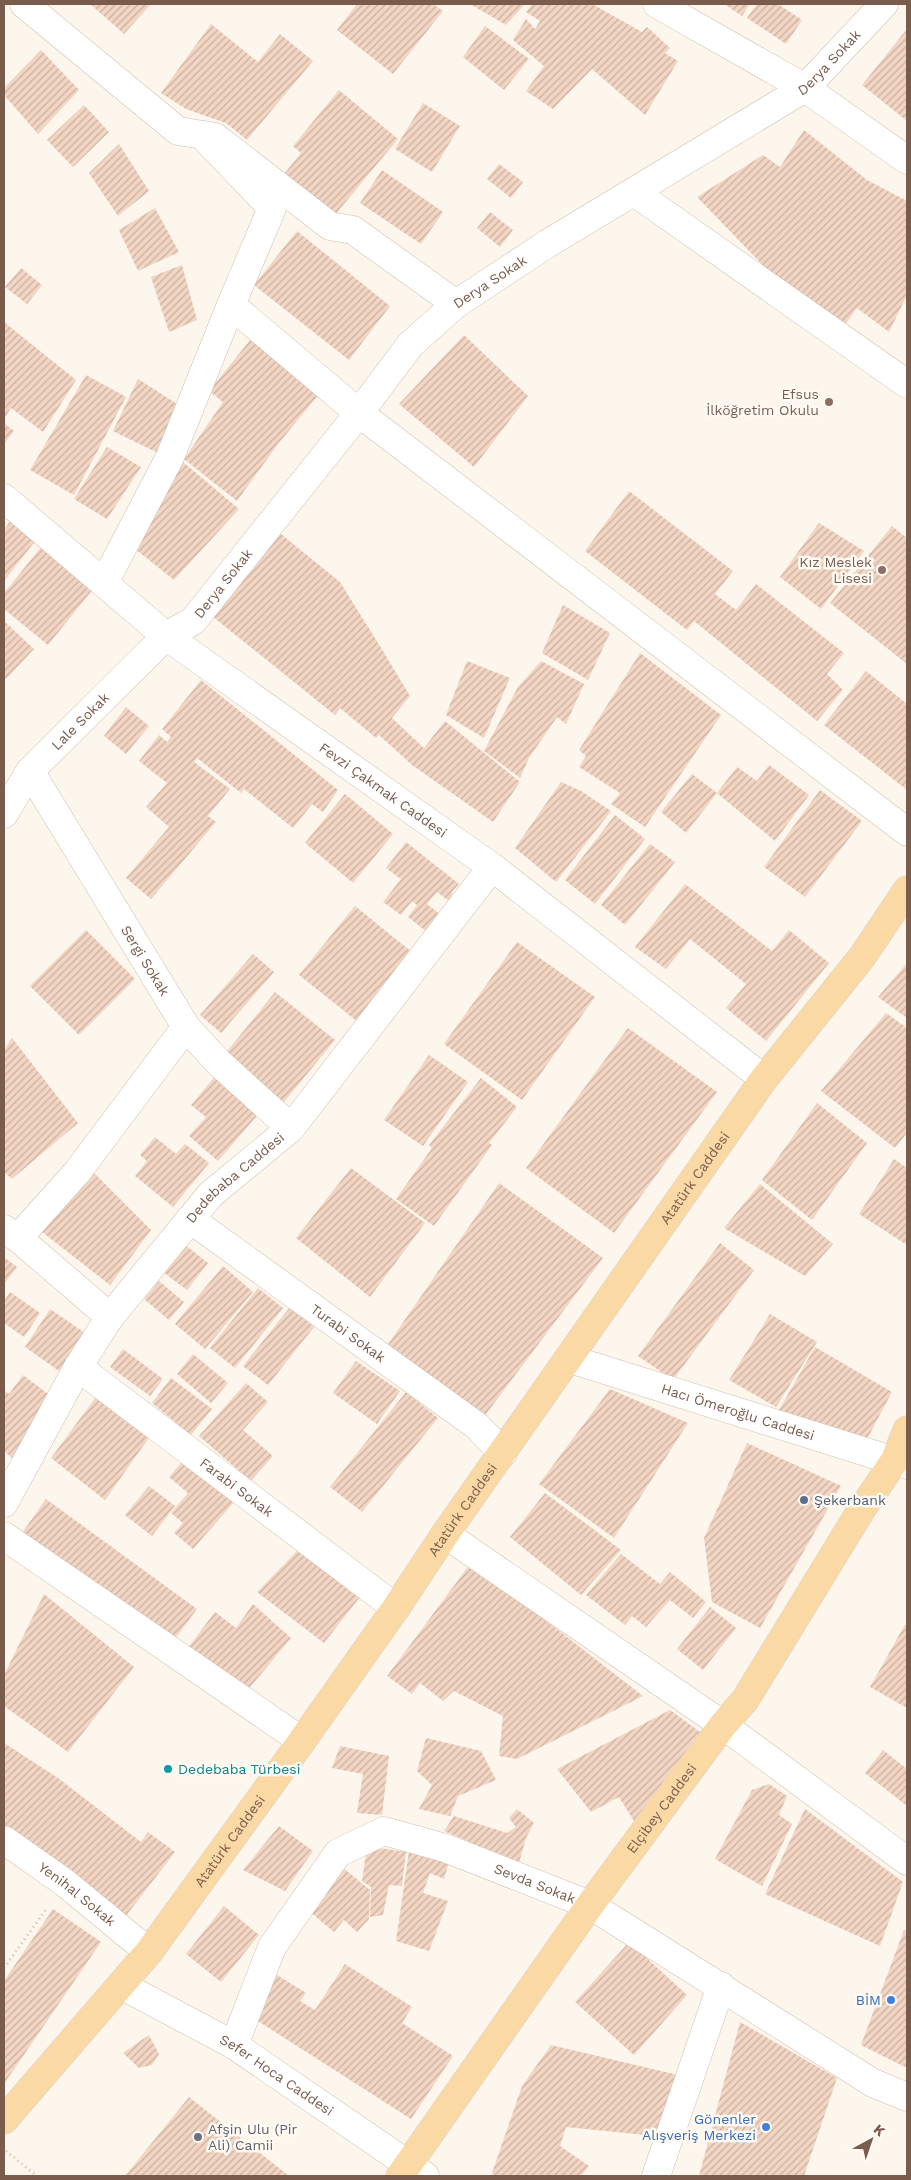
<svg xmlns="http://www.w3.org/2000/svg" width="911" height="2180" font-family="'Work Sans',sans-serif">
<defs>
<pattern id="building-hatch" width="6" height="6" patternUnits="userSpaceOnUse" patternTransform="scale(1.25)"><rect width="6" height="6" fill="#f3d5c3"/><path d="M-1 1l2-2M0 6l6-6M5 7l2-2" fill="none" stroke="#cab0a1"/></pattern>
</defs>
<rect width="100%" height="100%" fill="#fdf6ec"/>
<g fill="url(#building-hatch)">
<polygon points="90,4 151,4 124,34"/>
<polygon points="357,4 433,4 443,11 393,74 337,30"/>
<polygon points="470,4 525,4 506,25"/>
<polygon points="532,4 592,4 642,32 647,27 670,48 665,53 678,61 645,115 592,69 553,109 526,91 544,66 513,40 526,19 535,29 540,21 526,12"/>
<polygon points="724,4 750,4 742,16"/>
<polygon points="757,4 778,4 802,20 786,44 747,18"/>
<polygon points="211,24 258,62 280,34 313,61 247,140 226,123 186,109 161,93"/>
<polygon points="485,26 529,59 504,90 463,57"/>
<polygon points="907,29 907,121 862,85"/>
<polygon points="41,50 79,90 38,134 4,95 4,88"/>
<polygon points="339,90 398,139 334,216 284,174 301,153 293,146"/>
<polygon points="423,103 460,126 432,172 395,149"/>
<polygon points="84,105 109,132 73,167 47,140"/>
<polygon points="804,130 867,180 907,201 907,295 889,332 857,308 842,329 783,286 697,197 763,155 780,167"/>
<polygon points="119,144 149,191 118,216 89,173"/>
<polygon points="499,164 523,182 511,198 487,179"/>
<polygon points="382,170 443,212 421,244 360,203"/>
<polygon points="155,208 179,252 138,271 119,230"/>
<polygon points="490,212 513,230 500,247 477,228"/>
<polygon points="297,231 390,306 349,360 254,285"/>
<polygon points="182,265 197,320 169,332 151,277"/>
<polygon points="21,268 42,285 27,304 5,287"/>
<polygon points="4,322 76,380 43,432 11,408 4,419"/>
<polygon points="464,335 528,396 474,467 399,404"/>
<polygon points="251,339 320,393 278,444 237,501 184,459 223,402 209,391"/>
<polygon points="86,375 126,397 74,495 30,470"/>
<polygon points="138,379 185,409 160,454 113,431"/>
<polygon points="4,423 14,431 4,444"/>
<polygon points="107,447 141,467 107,519 74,499"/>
<polygon points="177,457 239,509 174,580 134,548"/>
<polygon points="629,491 733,571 715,594 736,610 756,584 844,653 827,674 843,690 817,721 694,621 687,630 585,551"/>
<polygon points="11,520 36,540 4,581 4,530"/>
<polygon points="819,523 864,551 821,609 780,577"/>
<polygon points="892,526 907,538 907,664 830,603"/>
<polygon points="276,530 340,582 383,651 410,696 392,718 424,748 445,721 520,782 493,822 412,765 379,735 376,738 340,708 335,715 207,612"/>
<polygon points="42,546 94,588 48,645 4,609 4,593"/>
<polygon points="563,605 610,633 588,680 542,653"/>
<polygon points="4,621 34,649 6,679 4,677"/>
<polygon points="640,653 721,715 645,827 611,804 620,793 579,767 586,756 579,750"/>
<polygon points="467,661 510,678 484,738 446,715"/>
<polygon points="541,661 584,684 566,724 557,717 529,758 520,778 484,751 518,687"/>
<polygon points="866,671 907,704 907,790 824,725"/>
<polygon points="201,680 338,790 323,812 312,804 293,828 244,789 241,793 197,758 194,762 230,789 208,816 216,822 151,899 126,878 169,827 146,807 167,783 139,761 159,735 167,742 171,737 162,729"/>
<polygon points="126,707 149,726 126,754 104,736"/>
<polygon points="769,765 809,795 775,841 717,793 737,767 757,781"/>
<polygon points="692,774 717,793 686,833 661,812"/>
<polygon points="561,782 581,791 611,811 556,882 515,848"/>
<polygon points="820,790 862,821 805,897 764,867"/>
<polygon points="345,794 393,834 353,883 305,843"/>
<polygon points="615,815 645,839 595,904 565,880"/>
<polygon points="406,842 459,884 451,893 459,899 454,905 437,892 427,904 441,915 427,932 408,917 417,905 412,901 401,915 383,902 401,879 386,868"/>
<polygon points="650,844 675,862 625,925 601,905"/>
<polygon points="685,884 772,951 789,930 829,963 766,1041 726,1008 746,984 690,939 666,969 635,947"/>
<polygon points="355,906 413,953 358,1022 299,975"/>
<polygon points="86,930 135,979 79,1035 30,986"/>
<polygon points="517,942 595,997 522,1100 444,1044"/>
<polygon points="253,954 274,972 221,1033 200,1015"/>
<polygon points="907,963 907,1018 878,997"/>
<polygon points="275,992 335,1040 284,1102 225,1054"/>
<polygon points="886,1013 907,1028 907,1133 895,1148 821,1091"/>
<polygon points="628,1028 717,1092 614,1233 526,1168"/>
<polygon points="12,1038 78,1123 12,1179 4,1172 4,1050"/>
<polygon points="429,1055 468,1082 423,1146 384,1120"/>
<polygon points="217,1074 261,1111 218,1161 189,1136 206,1117 191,1105"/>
<polygon points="481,1078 517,1107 489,1143 492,1145 434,1226 396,1199 432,1148 429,1145"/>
<polygon points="817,1103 867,1143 812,1220 762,1180"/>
<polygon points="155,1137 176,1154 185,1144 209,1163 173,1207 135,1176 147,1161 140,1155"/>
<polygon points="894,1159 907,1168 907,1245 859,1214"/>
<polygon points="351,1168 425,1223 370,1297 296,1238"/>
<polygon points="93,1172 151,1230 110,1285 37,1228"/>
<polygon points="499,1183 603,1258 477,1426 380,1356"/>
<polygon points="760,1184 833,1244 805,1276 724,1228"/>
<polygon points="720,1243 754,1270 673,1380 638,1356"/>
<polygon points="184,1244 208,1263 187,1290 163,1272"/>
<polygon points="4,1257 17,1267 4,1284"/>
<polygon points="223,1266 253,1292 205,1349 175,1324"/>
<polygon points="159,1281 184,1302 169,1320 144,1299"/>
<polygon points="258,1288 283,1308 235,1368 210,1348"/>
<polygon points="10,1292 40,1313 24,1337 4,1323 4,1301"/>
<polygon points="290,1307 314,1327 268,1385 243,1366"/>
<polygon points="50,1309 85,1333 59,1371 25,1347"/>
<polygon points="770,1314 817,1342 776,1407 729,1380"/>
<polygon points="815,1347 892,1392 866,1441 825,1432 779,1410"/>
<polygon points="123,1349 163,1379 150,1396 110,1367"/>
<polygon points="193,1354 228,1383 211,1403 177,1374"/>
<polygon points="356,1361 400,1391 377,1424 333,1393"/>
<polygon points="23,1375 56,1400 12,1458 4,1451 4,1390 9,1394"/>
<polygon points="171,1378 212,1409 191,1435 152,1403"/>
<polygon points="246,1383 268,1402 243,1430 273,1456 251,1481 199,1436"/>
<polygon points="610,1389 688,1423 614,1538 539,1484"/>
<polygon points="406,1392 438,1418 362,1512 330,1487"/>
<polygon points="99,1393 151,1435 105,1500 51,1458"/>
<polygon points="747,1443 841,1486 760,1628 712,1602 704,1538"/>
<polygon points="185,1458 235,1501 193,1549 174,1533 183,1523 171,1513 188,1493 169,1477"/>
<polygon points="149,1486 175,1506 152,1536 125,1515"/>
<polygon points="545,1493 621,1550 581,1595 510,1537"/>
<polygon points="46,1499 197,1609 172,1643 22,1533"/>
<polygon points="297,1551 360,1597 324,1643 257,1592"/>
<polygon points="621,1554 660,1584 670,1572 706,1602 693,1618 670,1600 646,1627 632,1616 625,1625 586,1595"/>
<polygon points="470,1564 563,1634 643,1696 517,1759 499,1756 503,1716 454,1691 443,1701 420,1683 412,1694 387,1676"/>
<polygon points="44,1594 134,1667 68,1752 4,1706 4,1675"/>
<polygon points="253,1604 291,1638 246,1692 188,1648 215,1612 236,1628"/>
<polygon points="710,1607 736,1628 703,1670 677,1649"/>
<polygon points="907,1621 907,1708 870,1687"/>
<polygon points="670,1710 700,1732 634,1821 619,1797 591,1812 557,1769"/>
<polygon points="426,1738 481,1751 496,1780 458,1796 450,1816 419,1809 432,1785 417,1771"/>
<polygon points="4,1743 58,1778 141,1842 148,1832 175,1852 122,1921 4,1831"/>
<polygon points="340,1746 389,1756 382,1815 357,1813 363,1774 332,1768"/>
<polygon points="883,1750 907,1769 907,1806 865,1773"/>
<polygon points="769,1784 787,1796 779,1815 792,1824 762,1886 715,1859 752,1790"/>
<polygon points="517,1809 534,1823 526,1838 519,1863 444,1831 454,1816 507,1833 516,1827 509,1818"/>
<polygon points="805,1809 903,1882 880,1946 765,1894"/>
<polygon points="279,1826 313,1851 285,1891 243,1870"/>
<polygon points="410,1844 451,1855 444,1879 430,1873 423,1893 448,1901 429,1951 396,1941"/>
<polygon points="367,1846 406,1852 402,1886 389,1885 383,1915 370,1917 371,1887 362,1881"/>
<polygon points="337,1863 370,1890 369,1919 357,1932 344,1920 334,1932 303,1906"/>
<polygon points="224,1906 259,1935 221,1982 186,1954"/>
<polygon points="53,1909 101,1942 4,2084 4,1981"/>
<polygon points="904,1930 907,1932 907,2068 861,2045"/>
<polygon points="629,1942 687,1995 634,2055 575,2002"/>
<polygon points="345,1964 412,2007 402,2023 453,2056 411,2119 247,2014 274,1973 306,1993 300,2001 315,2010"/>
<polygon points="740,2022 837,2078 804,2176 699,2176"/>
<polygon points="149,2035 159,2054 152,2065 139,2068 123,2053"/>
<polygon points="551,2045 682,2076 665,2137 566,2127 560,2146 589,2166 581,2176 491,2176 522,2086"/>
<polygon points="189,2097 289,2176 125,2176"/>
</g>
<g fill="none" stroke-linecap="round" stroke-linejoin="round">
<g stroke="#d1beb0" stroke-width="29">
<g id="minor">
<polyline points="24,4 178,131 215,137 330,226 353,230 456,304"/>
<polyline points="657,4 805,88 907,160"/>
<polyline points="202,135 272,208 231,305 359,413 907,832"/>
<polyline points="634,192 907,384"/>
<path id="s1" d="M4,498L166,636L492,867L764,1079"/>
<polyline points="104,583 170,457 231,305"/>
<path id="s2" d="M30,771L186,1027L218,1062L291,1128"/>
<path id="s3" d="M4,814L30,771L166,636L193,621L359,413L410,345L456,304L547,244L805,88L884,4"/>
<path id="s4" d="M190,1219L477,1426L503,1453"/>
<polyline points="4,1229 18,1238 110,1317"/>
<polyline points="18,1238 78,1171 186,1027"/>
<path id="s5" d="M570,1359L907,1465"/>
<path id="s6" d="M78,1367L396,1608"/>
<path id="s7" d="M4,1503L78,1367L110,1317L210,1195L291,1128L492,867"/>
<polyline points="445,1534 723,1725 907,1861"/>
<polyline points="4,1536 302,1741"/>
<path id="s8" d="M4,1840L65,1883L149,1952"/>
<path id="s9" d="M121,1985L234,2045L425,2176"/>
<path id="s10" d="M234,2045L272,1947L338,1853L384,1831L445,1848L590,1905L873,2083L907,2097"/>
<polyline points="656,2176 721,1986"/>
</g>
</g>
<g stroke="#dad1cd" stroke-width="29">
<g id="major">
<path id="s11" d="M4,2120L149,1952L302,1741L396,1608L445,1534L764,1079L862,957L907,890"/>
<path id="s12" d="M400,2176L590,1905L723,1725L745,1700L860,1512L895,1460L907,1430"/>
</g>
</g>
<g stroke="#d9b8a5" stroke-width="3" stroke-dasharray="1 4" stroke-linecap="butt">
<polyline points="4,1968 47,1908"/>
<polyline points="6,2151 37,2176"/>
</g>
<use href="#minor" stroke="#fff" stroke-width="28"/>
<use href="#major" stroke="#fbd9a5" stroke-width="28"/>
</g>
<g fill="#8d6e63" stroke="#fffaf3" stroke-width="2">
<circle cx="829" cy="402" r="5"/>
<circle cx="882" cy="570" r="5"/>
</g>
<circle fill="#5c6f8a" stroke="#fffaf3" stroke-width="2" cx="804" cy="1500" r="5"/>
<circle fill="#0f9aa8" stroke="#fffaf3" stroke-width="2" cx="168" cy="1769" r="5"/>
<g fill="#3f7fe0" stroke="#fffaf3" stroke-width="2">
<circle cx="891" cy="2000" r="5"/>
<circle cx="766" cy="2127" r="5"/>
</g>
<circle fill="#6b7280" stroke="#fffaf3" stroke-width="2" cx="198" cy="2137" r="5"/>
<g text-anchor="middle" stroke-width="5" stroke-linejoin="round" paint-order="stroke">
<g font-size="14" fill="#7a5c4d" stroke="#fffaf3">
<text dy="5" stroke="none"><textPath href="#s3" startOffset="1131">Derya Sokak</textPath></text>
<text dy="5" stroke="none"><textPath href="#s3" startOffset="726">Derya Sokak</textPath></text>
<text dy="5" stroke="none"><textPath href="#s3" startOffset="321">Derya Sokak</textPath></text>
<text dy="5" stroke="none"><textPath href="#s3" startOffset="121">Lale Sokak</textPath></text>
<text dy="5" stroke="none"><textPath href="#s1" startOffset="479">Fevzi Çakmak Caddesi</textPath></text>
<text dy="5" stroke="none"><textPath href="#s2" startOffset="222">Sergi Sokak</textPath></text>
<text dy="5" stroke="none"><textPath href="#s7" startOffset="402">Dedebaba Caddesi</textPath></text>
<text dy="5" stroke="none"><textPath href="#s11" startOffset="1169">Atatürk Caddesi</textPath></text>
<text dy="5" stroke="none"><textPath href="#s4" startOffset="195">Turabi Sokak</textPath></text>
<text dy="5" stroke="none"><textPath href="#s5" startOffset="176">Hacı Ömeroğlu Caddesi</textPath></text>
<text dy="5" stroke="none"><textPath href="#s6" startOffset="199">Farabi Sokak</textPath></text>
<text dy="5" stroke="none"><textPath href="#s11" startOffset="764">Atatürk Caddesi</textPath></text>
<text dy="5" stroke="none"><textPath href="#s12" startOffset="451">Elçibey Caddesi</textPath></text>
<text dy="5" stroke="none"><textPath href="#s11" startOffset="359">Atatürk Caddesi</textPath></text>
<text dy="5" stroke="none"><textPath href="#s10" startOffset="431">Sevda Sokak</textPath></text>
<text dy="5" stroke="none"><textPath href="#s8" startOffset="91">Yenihal Sokak</textPath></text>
<text dy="5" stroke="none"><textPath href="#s9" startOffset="180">Sefer Hoca Caddesi</textPath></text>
</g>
<g font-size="14" fill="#785e54" stroke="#fffaf3" text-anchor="end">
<text x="819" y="399">Efsus<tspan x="819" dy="16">İlköğretim Okulu</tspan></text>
<text x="872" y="567">Kız Meslek<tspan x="872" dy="16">Lisesi</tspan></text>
</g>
<g font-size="14" fill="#4e5e75" stroke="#fffaf3" text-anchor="start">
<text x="814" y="1505">Şekerbank</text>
</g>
<g font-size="14" fill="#0d838f" stroke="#fffaf3" text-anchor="start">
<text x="178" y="1774">Dedebaba Türbesi</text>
</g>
<g font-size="14" fill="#366cbe" stroke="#fffaf3" text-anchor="end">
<text x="881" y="2005">BİM</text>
<text x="756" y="2124">Gönenler<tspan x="756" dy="16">Alışveriş Merkezi</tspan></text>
</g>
<g font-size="14" fill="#5b616d" stroke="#fffaf3" text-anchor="start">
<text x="208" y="2134">Afşin Ulu (Pir<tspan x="208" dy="16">Ali) Camii</tspan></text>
</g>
</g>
<rect width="911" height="2180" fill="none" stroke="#7a5c4d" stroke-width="10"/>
<g transform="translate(871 2140) rotate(40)" stroke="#fffaf3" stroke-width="4" paint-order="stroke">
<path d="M0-4L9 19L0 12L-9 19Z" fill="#7a5c4d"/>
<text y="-8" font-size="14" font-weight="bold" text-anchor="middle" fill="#7a5c4d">K</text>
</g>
</svg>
